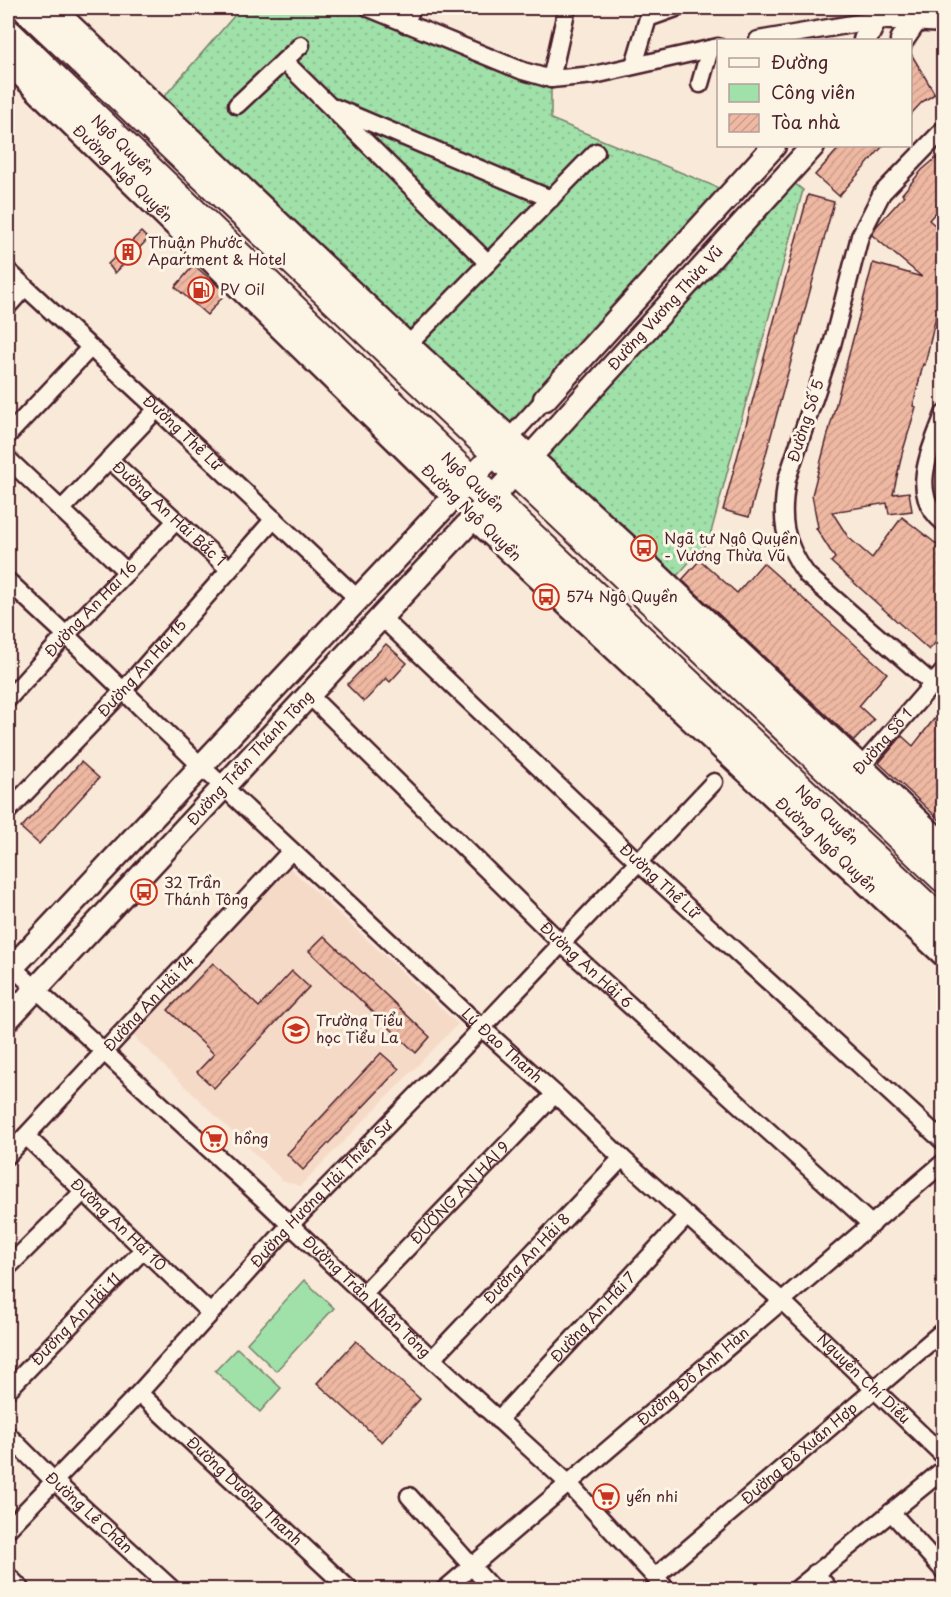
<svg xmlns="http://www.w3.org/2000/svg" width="951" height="1597" font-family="'Playpen Sans',sans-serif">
<defs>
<pattern id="green-dots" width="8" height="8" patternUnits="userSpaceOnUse" patternTransform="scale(1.5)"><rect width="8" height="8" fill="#a0e0a9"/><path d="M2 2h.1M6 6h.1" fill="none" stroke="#8bc092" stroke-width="1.8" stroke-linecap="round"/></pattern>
<pattern id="building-hatch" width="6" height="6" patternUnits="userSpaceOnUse" patternTransform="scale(1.5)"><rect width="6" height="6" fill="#eeb8a2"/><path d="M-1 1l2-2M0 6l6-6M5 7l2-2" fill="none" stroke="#ce9e8c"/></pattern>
</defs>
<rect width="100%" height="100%" fill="#f9e9d8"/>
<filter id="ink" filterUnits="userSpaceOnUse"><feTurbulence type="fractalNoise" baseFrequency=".0167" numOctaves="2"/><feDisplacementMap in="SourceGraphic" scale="12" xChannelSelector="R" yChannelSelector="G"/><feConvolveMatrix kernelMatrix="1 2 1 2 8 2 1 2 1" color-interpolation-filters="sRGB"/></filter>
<g filter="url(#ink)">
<polygon fill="#f6dac8" points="290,868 458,1024 300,1186 282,1180 133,1036"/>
<g fill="url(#green-dots)" stroke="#75806a" stroke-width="1.5">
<polygon points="241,8 374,8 551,79 551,119 731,193 509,438 156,106"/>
<polygon points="785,176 803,190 709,540 668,586 530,457"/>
</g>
<g fill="#a0e0a9" stroke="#75806a" stroke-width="1.5">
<polygon points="304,1280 334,1308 276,1371 247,1343"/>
<polygon points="237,1348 281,1388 260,1412 215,1371"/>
</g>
<g fill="url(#building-hatch)" stroke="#4a1f2b" stroke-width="1.5">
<polygon points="910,52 935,94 922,102 910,115"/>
<polygon points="841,146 883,146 839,196 815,175"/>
<polygon points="936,158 944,167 944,203 929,220 944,233 944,295 938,317 936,316 925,365 923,364 913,406 916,407 902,454 893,494 909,492 912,511 889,514 887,503 832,512 848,537 872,558 902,517 939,546 937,548 944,553 944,633 929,650 831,562 835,558 816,528 818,527 812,495 873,263 922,277 872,235 876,227 904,196 902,194 922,170"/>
<polygon points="808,195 834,202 749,517 723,510"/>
<polygon points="141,232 148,239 115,273 108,264"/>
<polygon points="194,265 226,293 207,315 175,287"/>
<polygon points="700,560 737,593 763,563 887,673 859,706 874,720 854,741 682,580"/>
<polygon points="386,644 407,663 390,682 386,678 364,702 347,685"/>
<polygon points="934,719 944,726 944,824 879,763 902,736 913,746"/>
<polygon points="81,762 99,778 39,844 21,828"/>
<polygon points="324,936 430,1037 416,1053 309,951"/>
<polygon points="213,963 259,1007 292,971 309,987 214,1088 197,1072 214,1054 168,1010"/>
<polygon points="381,1053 399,1069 303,1170 287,1154"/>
<polygon points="356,1341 420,1399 382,1442 317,1383"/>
</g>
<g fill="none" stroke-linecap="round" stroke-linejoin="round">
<g stroke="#4a1f2b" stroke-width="21">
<g id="street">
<polyline points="369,8 523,71 551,79 594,75 718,47"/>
<polyline points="405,24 412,8"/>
<polyline points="758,40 876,20 944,24"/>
<polyline points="284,61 488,263"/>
<polyline points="634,65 648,18 676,8"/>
<polyline points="551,79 567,8"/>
<polyline points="700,84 710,49"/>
<polyline points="237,105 301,45"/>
<polyline points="336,108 551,199"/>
<path d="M944,129L882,193L860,236L832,345L787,479C780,519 783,542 807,575L944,694"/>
<path id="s1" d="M8,271L157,409L357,598"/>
<polyline points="8,306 25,287"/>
<polyline points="408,345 596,152"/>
<path d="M944,414C931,451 907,493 944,523"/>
<polyline points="8,435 90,348"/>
<polyline points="503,445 545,399"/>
<polyline points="8,459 127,572"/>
<path id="s2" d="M109,459L229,569"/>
<polyline points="61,510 157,409"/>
<path id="s3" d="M8,581L66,635L201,766L482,1028L555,1094L622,1158L782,1301L944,1456"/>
<path id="s4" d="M381,617L637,861L944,1142"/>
<path id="s5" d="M309,695L561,943L872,1225"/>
<path id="s6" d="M8,699L66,635L176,521"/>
<path id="s7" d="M854,775L944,671"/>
<path id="s8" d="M8,811L123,691L274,519"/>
<path id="s9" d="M8,963L262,1198L432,1359L568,1483L667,1590"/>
<path id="s10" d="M26,1136L210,1313"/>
<path id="s11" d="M8,1155L291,851"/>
<polyline points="8,1267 84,1191"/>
<path id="s12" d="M363,1294L555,1094"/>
<path id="s13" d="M432,1359L622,1158"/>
<path id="s14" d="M8,1390L144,1249"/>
<path id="s15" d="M139,1393L350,1590"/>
<path id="s16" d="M498,1420L687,1216"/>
<path id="s17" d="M8,1435L54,1481L173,1590"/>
<polyline points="409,1496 493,1590"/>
<polyline points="891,1512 944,1571"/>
<path id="s18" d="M8,1529L139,1393L290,1225L461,1050L714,782"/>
<polyline points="815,1573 830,1590"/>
<polyline points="8,1576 22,1590"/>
<path id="s19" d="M655,1577L944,1330"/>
<path id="s20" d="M444,1590L944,1162"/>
<polyline points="796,1590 944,1469"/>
</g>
</g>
<g stroke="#4a1f2b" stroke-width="27">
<g id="secondary">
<polyline points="52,8 408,345 627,546 944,845"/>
<polyline points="865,40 881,8"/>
<polyline points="902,40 915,21 920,8"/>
<path id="s21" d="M8,62L453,496"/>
<polyline points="545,399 774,146"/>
<path id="s22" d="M530,457L813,146"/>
<path id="s23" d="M473,517L944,955"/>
<polyline points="8,972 496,452"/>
<path id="s24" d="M8,1019L516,472"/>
</g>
</g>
<g stroke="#4a1f2b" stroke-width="34">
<g id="highway">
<polyline points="28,8 944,877"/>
<path id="s25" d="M8,35L457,468L944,925"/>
</g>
</g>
<use href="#street" stroke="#fcf5e5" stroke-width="16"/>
<use href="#secondary" stroke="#fcf5e5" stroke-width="22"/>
<use href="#highway" stroke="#fcf5e5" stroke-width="30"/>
</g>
</g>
<defs>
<g id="building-ring" transform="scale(1.35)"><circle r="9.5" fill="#fcf5e5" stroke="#c8321e" stroke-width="1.5"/><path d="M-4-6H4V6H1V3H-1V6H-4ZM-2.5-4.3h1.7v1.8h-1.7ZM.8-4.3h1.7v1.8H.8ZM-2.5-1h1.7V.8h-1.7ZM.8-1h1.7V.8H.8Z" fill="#c8321e"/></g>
<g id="fuel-ring" transform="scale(1.35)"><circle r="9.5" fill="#fcf5e5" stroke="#c8321e" stroke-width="1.5"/><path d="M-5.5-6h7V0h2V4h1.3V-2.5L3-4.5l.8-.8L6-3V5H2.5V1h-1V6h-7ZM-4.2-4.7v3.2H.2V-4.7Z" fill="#c8321e"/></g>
<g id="bus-ring" transform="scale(1.35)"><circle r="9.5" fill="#fcf5e5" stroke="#c8321e" stroke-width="1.5"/><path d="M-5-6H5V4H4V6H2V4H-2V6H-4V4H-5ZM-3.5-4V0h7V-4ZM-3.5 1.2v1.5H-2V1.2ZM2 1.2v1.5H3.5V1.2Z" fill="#c8321e"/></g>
<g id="school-ring" transform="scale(1.35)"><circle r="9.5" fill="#fcf5e5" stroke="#c8321e" stroke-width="1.5"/><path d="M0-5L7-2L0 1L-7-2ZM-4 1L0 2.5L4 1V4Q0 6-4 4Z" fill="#c8321e"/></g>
<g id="supermarket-ring" transform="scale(1.35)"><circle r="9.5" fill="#fcf5e5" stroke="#c8321e" stroke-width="1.5"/><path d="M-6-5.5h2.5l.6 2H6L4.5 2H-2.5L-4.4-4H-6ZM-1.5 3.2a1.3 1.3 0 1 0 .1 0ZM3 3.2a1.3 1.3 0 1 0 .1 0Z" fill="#c8321e"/></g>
</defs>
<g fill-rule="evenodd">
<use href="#building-ring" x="128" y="252"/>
<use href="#fuel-ring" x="201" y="290"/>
<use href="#bus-ring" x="644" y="548"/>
<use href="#bus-ring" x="546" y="597"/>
<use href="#bus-ring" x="144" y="892"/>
<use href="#school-ring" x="296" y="1030"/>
<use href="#supermarket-ring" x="214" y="1139"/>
<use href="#supermarket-ring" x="606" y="1497"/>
</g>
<g text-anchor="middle" stroke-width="6" stroke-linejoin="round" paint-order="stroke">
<g font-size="15" fill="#4a1f2b" stroke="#fcf5e5">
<text dy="5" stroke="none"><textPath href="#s25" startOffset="159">Ngô Quyền</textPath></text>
<text dy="5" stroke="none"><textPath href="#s21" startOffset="160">Đường Ngô Quyền</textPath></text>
<text dy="5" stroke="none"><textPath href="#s22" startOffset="201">Đường Vương Thừa Vũ</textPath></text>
<text transform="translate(806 421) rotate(-72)" y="5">Đường Số 5</text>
<text dy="5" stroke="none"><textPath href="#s1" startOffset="238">Đường Thế Lữ</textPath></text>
<text dy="5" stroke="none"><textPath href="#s25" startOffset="645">Ngô Quyền</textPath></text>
<text transform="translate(471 513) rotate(44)" y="5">Đường Ngô Quyền</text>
<text dy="5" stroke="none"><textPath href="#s2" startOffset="81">Đường An Hải Bắc 1</textPath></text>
<text dy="5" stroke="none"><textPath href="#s6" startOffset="122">Đường An Hải 16</textPath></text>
<text dy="5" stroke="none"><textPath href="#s8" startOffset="196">Đường An Hải 15</textPath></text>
<text dy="5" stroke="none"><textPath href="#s7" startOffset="44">Đường Số 1</textPath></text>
<text dy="5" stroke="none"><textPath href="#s24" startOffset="356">Đường Trần Thánh Tông</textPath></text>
<text dy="5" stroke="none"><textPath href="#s25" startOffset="1131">Ngô Quyền</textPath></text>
<text dy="5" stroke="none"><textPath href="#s23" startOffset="482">Đường Ngô Quyền</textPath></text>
<text dy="5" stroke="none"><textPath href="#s4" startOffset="384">Đường Thế Lữ</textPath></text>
<text dy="5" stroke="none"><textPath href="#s5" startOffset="387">Đường An Hải 6</textPath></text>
<text dy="5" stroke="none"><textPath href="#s11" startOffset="207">Đường An Hải 14</textPath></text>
<text dy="5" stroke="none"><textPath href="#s3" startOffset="678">Lý Đạo Thành</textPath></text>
<text dy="5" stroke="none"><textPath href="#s12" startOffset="140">ĐƯỜNG AN HẢl 9</textPath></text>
<text dy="5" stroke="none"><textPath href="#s18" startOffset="459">Đường Hương Hải Thiền Sư</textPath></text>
<text dy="5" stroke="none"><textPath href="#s10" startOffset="128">Đường An Hải 10</textPath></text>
<text dy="5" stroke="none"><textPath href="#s13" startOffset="138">Đường An Hải 8</textPath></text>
<text dy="5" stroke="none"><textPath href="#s9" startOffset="490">Đường Trần Nhân Tông</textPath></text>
<text dy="5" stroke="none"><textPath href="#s16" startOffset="140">Đường An Hải 7</textPath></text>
<text dy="5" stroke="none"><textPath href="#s14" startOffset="98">Đường An Hải 11</textPath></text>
<text dy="5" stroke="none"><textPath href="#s20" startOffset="328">Đường Đỗ Anh Hàn</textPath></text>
<text dy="5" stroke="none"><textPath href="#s3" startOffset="1170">Nguyễn Chí Diểu</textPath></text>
<text dy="5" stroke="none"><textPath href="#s19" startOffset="190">Đường Đỗ Xuân Hợp</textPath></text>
<text dy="5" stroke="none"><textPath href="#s15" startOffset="144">Đường Dương Thanh</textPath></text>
<text dy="5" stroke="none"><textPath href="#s17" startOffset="112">Đường Lê Chân</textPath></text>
</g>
<g font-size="15" fill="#4a1f2b" stroke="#fcf5e5" text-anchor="start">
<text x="148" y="248">Thuận Phước<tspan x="148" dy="17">Apartment &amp; Hotel</tspan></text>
<text x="220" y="295">PV Oil</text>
<text x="664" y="544">Ngã tư Ngô Quyền<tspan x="664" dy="17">- Vương Thừa Vũ</tspan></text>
<text x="566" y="602">574 Ngô Quyền</text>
<text x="164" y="888">32 Trần<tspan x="164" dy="17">Thánh Tông</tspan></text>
<text x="316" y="1026">Trường Tiểu<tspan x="316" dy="17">học Tiểu La</tspan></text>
<text x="234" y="1144">hồng</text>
<text x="626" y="1502">yến nhi</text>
</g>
</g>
<rect width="951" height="1597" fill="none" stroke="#fcf5e5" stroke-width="30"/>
<rect x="15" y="15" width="921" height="1567" fill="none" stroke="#4a1f2b" stroke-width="2" filter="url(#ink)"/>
<rect x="717" y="39" width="195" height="108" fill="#fcf5e5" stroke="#b59f9b" stroke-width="1.5"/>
<rect x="729" y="58" width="30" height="9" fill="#fcf5e5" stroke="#b59f9b" stroke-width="1.5"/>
<text x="771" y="69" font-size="18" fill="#4a1f2b">Đường</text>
<rect x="729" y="84" width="30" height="18" fill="#a0e0a9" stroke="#b59f9b" stroke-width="1.5"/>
<text x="771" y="99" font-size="18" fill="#4a1f2b">Công viên</text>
<rect x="729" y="114" width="30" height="18" fill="url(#building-hatch)" stroke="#b59f9b" stroke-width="1.5"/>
<text x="771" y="129" font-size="18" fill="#4a1f2b">Tòa nhà</text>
</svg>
